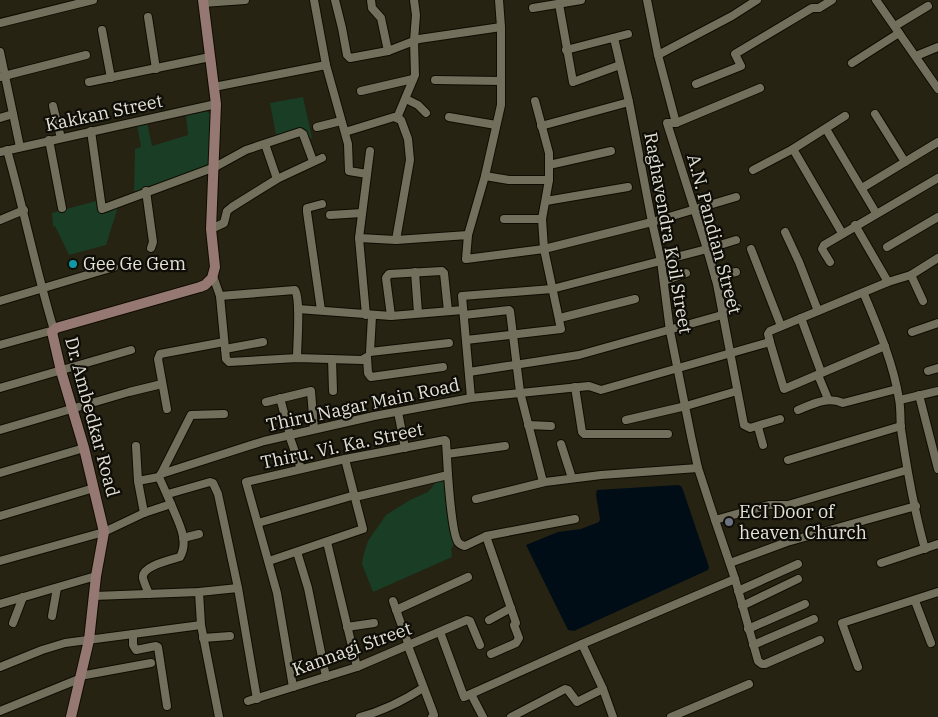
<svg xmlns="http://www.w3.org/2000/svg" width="938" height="717" font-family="'IBM Plex Serif',serif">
<rect width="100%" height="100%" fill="#262313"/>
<g fill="#193d25">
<polygon points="303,97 312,138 307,139 304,130 276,135 270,103"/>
<polygon points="207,111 210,114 211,157 209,165 134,194 135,149 141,147 137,125 147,123 152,146 188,135 186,114"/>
<polygon points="96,201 99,212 118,207 106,245 69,255 55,226 53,227 52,213"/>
<polygon points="438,480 441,480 446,484 454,540 454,544 451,549 452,557 373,592 362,564 363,557 368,541 386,515 410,500 428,492"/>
</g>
<polygon fill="#000d17" points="678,485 681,486 683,490 709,567 708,570 574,631 568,630 526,545 558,532 581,529 599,522 600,519 596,495 597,490"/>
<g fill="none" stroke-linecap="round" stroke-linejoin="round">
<g stroke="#0f0c01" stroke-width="10">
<g id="street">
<polyline points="314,0 326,65 348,144 349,171 367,174"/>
<polyline points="335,0 342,28 347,55 350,58 388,51 419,39 501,27"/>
<polyline points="371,0 372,8 381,18 388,51"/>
<polyline points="647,0 658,55 676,123"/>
<polyline points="876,0 938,89"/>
<polyline points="203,3 245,0"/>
<polyline points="559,4 573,82 620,65"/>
<polyline points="533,8 581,0"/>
<polyline points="148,17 156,69"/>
<polyline points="0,23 93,0"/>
<polyline points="895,26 928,6"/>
<polyline points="102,30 111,78"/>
<polyline points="614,38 629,102 652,222 661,261 670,331 691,436 698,468 715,520"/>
<polyline points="566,50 628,34"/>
<polyline points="0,52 20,147"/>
<polyline points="658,55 732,16 757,0"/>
<polyline points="916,56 938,47"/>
<polyline points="852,63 899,33"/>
<polyline points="0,77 86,55"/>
<polyline points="435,80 501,81"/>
<polyline points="89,82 210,57"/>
<polyline points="696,84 741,66 735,54 812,8 819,8 832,0"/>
<polyline points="214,87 326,65"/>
<polyline points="760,88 676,123 667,123 707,249 717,284 744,425 750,428 780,419"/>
<polyline points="361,91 413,79"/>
<polyline points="406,99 418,105 426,113"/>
<polyline points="53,106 61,138"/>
<polyline points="875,114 905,162"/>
<polyline points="449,117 496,125"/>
<polyline points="0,118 13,114"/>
<polyline points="397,118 415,75 414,41 416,15 414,0"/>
<polyline points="541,126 629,102"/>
<polyline points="317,127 341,121"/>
<polyline points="826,129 876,213"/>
<polyline points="91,131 102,209 215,167 246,150 300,132 303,134 313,161"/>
<polyline points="345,132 394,117 401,120 408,139 410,160 396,240"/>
<polyline points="49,140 62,208"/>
<polyline points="265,144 277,179"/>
<polyline points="793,149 842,233"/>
<polyline points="0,152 216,104"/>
<polyline points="549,165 611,151"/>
<polyline points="753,170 793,149 845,116"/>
<polyline points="485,176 509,180 549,180"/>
<polyline points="862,188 938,142"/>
<polyline points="146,191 153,242 151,248"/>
<polyline points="546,201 628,187"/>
<polyline points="330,215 362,213"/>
<polyline points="504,219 542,219"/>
<polyline points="0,220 24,210"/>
<polyline points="855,225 888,282"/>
<polyline points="211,229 224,223 227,211 232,207 277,179 322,158"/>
<polyline points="785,232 799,262 818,311"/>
<polyline points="468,235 485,176 501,105 501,27 499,0"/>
<polyline points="359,238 396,240 468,235 466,259 544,249 652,222 736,197"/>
<polyline points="887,247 938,217"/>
<polyline points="751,249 781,326"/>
<polyline points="830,262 822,249 824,245 938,178"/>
<polyline points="415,272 418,313"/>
<polyline points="911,275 923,301"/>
<polyline points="213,276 220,296 226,359 229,362 297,358 362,360 367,357 368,373 371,377 443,367"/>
<polyline points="715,277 736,272"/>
<polyline points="664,281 686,273"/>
<path d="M864,294C878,328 893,362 899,399C901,409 900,419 901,429C907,470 914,510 925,549"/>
<path d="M220,296L295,290C301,300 297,344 297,358"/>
<polyline points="0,301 114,267"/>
<polyline points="298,309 391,316 463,310"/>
<polyline points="321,310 307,212 307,208 322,204"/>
<polyline points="722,312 738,308"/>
<polyline points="366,315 359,238 370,151"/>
<polyline points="464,315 509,310 510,311 520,392 543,482"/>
<polyline points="372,316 370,352 449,343"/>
<polyline points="391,316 386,278 389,274 442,271 444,273 448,311"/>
<polyline points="560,318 635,299"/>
<polyline points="801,318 821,372"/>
<polyline points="912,332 938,323"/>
<polyline points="769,339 784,389 885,346"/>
<polyline points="466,340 561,329 544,249 542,219 549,180 549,153 535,101"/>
<path d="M0,345L54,330C36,271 24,210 7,150"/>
<polyline points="225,349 263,342"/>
<polyline points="332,359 333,391"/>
<polyline points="928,371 938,368"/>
<polyline points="469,372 579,355 722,315"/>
<polyline points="818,375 828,399"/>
<polyline points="575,387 582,432 584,434 668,434"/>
<polyline points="0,388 131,350"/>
<polyline points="919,395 938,469"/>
<polyline points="280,398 290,435"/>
<polyline points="471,398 462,296 552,289 707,249 736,240"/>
<polyline points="900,400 938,391"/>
<polyline points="266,402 311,391 314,429"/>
<polyline points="167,409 158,359 160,354 224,342"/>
<path d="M798,410C813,404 827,396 843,403L897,389"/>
<polyline points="398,412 405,448"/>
<polyline points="626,420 686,406 737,391"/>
<polyline points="528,425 551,426"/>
<polyline points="758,427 763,445"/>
<polyline points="0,430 129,392 162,384"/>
<polyline points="289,435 301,469"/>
<polyline points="561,444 572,478"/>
<polyline points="136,446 138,481 144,513"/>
<polyline points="447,454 505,446"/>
<polyline points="788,460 901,426"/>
<polyline points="0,473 84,448"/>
<polyline points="161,474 191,415 224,414"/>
<path d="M448,475C449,487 452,534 458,542C460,545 461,545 465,546L486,536L575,519"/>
<polyline points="138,481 159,477"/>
<polyline points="168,494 210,482 213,483 218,494 238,588 257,699"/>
<polyline points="476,499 545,482 601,475 698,468"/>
<polyline points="0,516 94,488"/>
<polyline points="258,523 355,495"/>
<polyline points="486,536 516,623 514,625 519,638 516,643 491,654"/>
<polyline points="183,538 199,534"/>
<polyline points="327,542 357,667"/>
<polyline points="297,552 308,588 326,677"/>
<polyline points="0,561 104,532 144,513 171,504 159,477 161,474 264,441 374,416 471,398 589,386 601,390 770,342 768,334 770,331 888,282 911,275 938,258"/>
<polyline points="269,561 363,529 345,459"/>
<polyline points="730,563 787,542 916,506"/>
<polyline points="881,563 938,544"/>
<polyline points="738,591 798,564"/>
<polyline points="199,592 201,625 219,717"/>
<path d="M149,594C147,589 144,583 143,578C141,566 170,560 180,557C190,540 177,520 171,504"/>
<polyline points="94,596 199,592 238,588"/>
<polyline points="393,601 409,646"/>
<polyline points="915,601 931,643"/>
<polyline points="0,604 96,576"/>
<polyline points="742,606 798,579"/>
<polyline points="396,610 468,577"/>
<polyline points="52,616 57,588"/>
<polyline points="489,620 511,608"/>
<polyline points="13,623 23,597"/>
<polyline points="347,627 374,623"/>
<polyline points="748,629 805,604"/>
<polyline points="440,632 464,697 582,644 603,689 613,717"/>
<polyline points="133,634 133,645 136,650 156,646 158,647 167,706"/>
<polyline points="203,638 230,636"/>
<polyline points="820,640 765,664 762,664 758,661 735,579 715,520 769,505 788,505 907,470"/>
<polyline points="582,644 735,579"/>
<polyline points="753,645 814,619"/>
<polyline points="408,646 433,712 434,715 432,717"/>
<polyline points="0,667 42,650 65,643 201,625"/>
<polyline points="858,667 842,623 938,592"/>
<polyline points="80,676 151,663"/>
<polyline points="293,687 277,593 246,482 345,459 445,440 446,441 448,475 355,497"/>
<polyline points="471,694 483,717"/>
<polyline points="248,701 357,667 467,620 470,621 480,645"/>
<polyline points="0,711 79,679"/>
<path d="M360,717C383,711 403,701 423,688"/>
<polyline points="511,717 565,689 568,690 577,702 603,689"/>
<polyline points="671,717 749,684"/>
</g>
</g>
<g stroke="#0f0c01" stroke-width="12">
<polyline id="secondary" points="71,717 89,640 96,576 104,532 84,448 61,371 52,332 56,328 200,287 205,285 212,278 215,267 211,229 216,104 203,0"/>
</g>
<use href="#street" stroke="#726f5c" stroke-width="8"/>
<use href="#secondary" stroke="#957871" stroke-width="10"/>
</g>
<circle fill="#0f9aa8" stroke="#0e0c06" stroke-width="2" cx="73" cy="264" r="5"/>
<circle fill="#6b7280" stroke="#0e0c06" stroke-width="2" cx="729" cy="522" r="5"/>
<g text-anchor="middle" stroke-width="4.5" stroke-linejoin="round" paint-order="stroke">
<g font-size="18" fill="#e3e2d7" stroke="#0e0c06">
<text transform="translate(104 113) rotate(-12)" y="6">Kakkan Street</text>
<text transform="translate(668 233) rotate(80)" y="6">Raghavendra Koil Street</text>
<text transform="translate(714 234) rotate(75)" y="6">A.N. Pandian Street</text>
<text transform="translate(363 405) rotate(-12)" y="6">Thiru Nagar Main Road</text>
<text transform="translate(92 417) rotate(75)" y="6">Dr. Ambedkar Road</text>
<text transform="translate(342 446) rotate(-12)" y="6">Thiru. Vi. Ka. Street</text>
<text transform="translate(352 649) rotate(-20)" y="6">Kannagi Street</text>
</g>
<g font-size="18" fill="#e3e2d7" stroke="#0e0c06" text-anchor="start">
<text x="83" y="270">Gee Ge Gem</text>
<text x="739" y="518">ECI Door of<tspan x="739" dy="21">heaven Church</tspan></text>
</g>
</g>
</svg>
